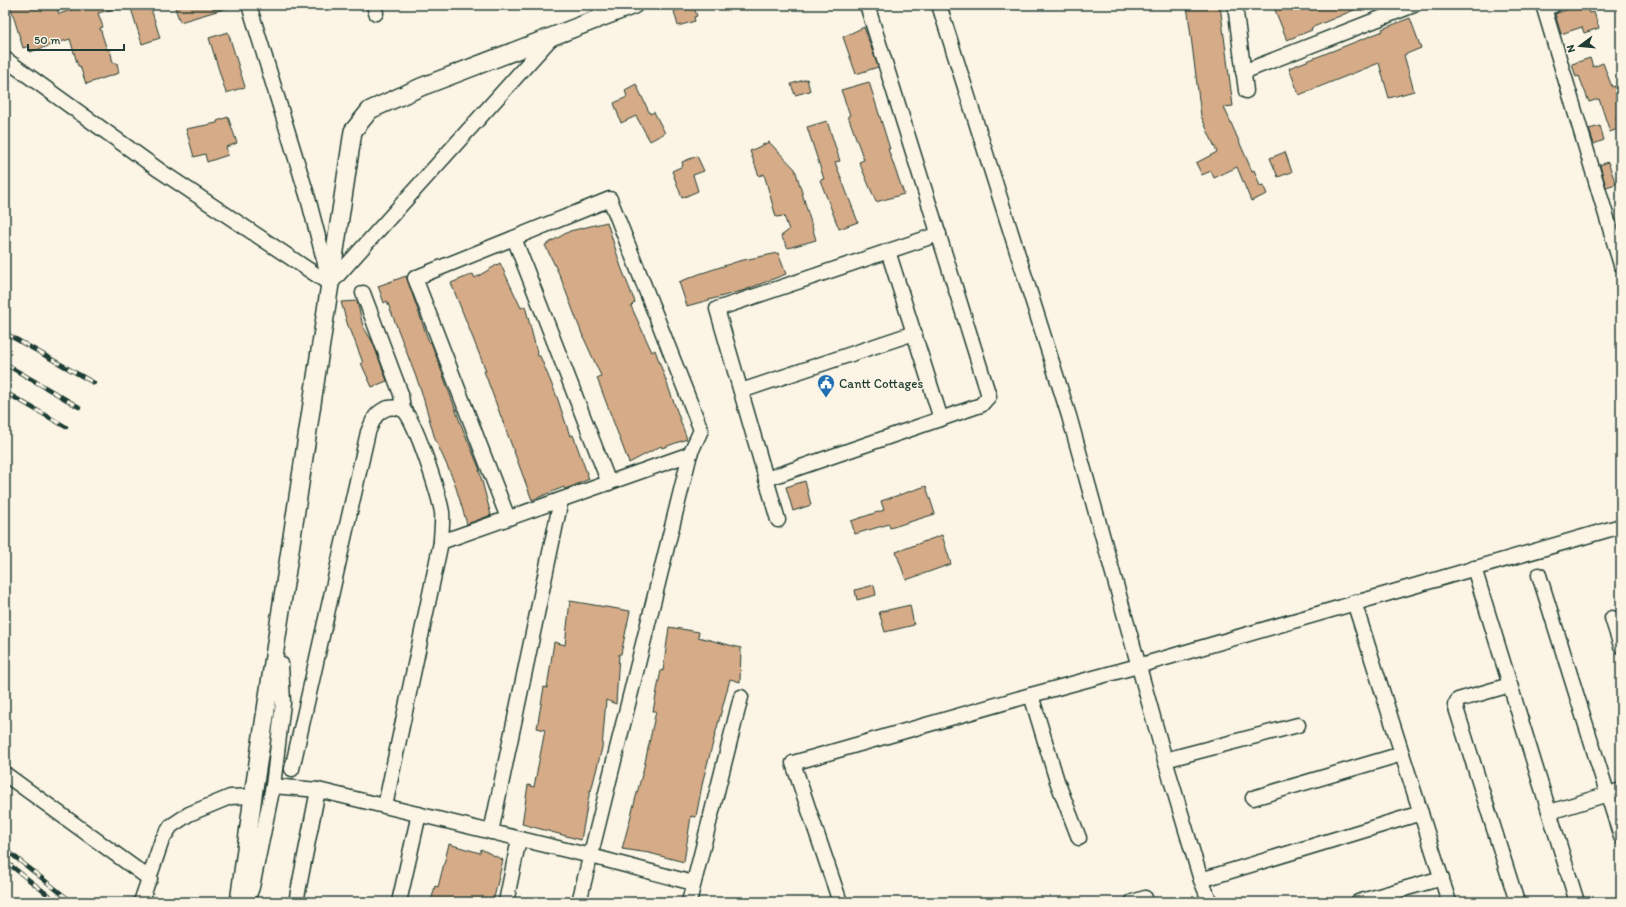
<svg xmlns="http://www.w3.org/2000/svg" width="1626" height="907" font-family="Itim,sans-serif">
<rect width="100%" height="100%" fill="#fcf5e5"/>
<filter id="ink" filterUnits="userSpaceOnUse"><feTurbulence type="fractalNoise" baseFrequency=".025" numOctaves="2"/><feDisplacementMap in="SourceGraphic" scale="8" xChannelSelector="R" yChannelSelector="G"/><feConvolveMatrix kernelMatrix="1 2 1 2 8 2 1 2 1" color-interpolation-filters="sRGB"/></filter>
<g filter="url(#ink)">
<g fill="#d6ab87" stroke="#1f3d34">
<polygon points="10,5 56,5 59,14 86,5 116,5 117,8 98,13 103,27 100,28 107,50 110,49 113,63 117,63 119,73 86,84 80,66 78,66 70,39 30,52 29,46 23,48"/>
<polygon points="130,5 150,5 160,38 142,44"/>
<polygon points="174,5 227,5 227,8 180,22"/>
<polygon points="693,5 697,16 694,17 695,21 678,26 674,11"/>
<polygon points="1187,5 1220,5 1233,106 1224,107 1252,171 1254,170 1260,186 1263,185 1267,194 1251,201 1237,167 1214,178 1211,171 1202,175 1196,163 1217,152 1201,116"/>
<polygon points="1273,5 1366,5 1311,28 1312,30 1287,40"/>
<polygon points="1579,5 1586,5 1589,13 1594,12 1599,28 1584,33 1582,27 1561,34 1555,14"/>
<polygon points="1410,18 1421,48 1404,55 1414,91 1389,98 1379,63 1299,95 1289,68 1383,31 1382,29"/>
<polygon points="864,27 878,67 856,74 843,37"/>
<polygon points="228,32 245,87 226,93 209,38"/>
<polygon points="1590,58 1593,67 1603,63 1612,87 1616,86 1618,94 1621,93 1621,117 1616,118 1620,128 1610,132 1599,99 1589,102 1579,76 1576,77 1572,64"/>
<polygon points="807,79 810,91 795,95 791,84"/>
<polygon points="869,82 890,149 888,149 904,194 876,202 859,162 864,160 848,116 850,115 841,90"/>
<polygon points="636,84 650,114 654,112 665,133 650,141 636,116 621,123 614,103 627,97 625,90"/>
<polygon points="228,117 237,143 226,147 228,155 207,162 205,154 194,157 186,129 217,123 217,121"/>
<polygon points="827,121 840,161 835,162 858,222 839,229 820,180 824,179 807,127"/>
<polygon points="1600,126 1604,140 1594,144 1589,129"/>
<polygon points="769,142 795,169 816,240 788,248 781,236 789,230 784,216 776,217 764,174 759,176 750,151"/>
<polygon points="1285,152 1292,172 1278,177 1270,158"/>
<polygon points="697,156 704,171 693,175 698,191 682,198 672,171 683,166 682,162"/>
<polygon points="1608,162 1616,184 1606,187 1600,165"/>
<polygon points="607,222 621,267 635,302 631,306 652,352 655,350 687,439 662,448 661,446 629,463 597,378 601,376 582,334 560,276 545,245 570,231"/>
<polygon points="778,253 786,274 745,290 687,306 679,282 699,274 739,261"/>
<polygon points="500,263 521,308 525,306 538,356 540,356 557,397 570,436 573,435 589,479 573,486 565,489 564,487 532,500 484,371 486,371 451,283 473,274 475,278"/>
<polygon points="406,276 429,342 431,342 460,422 480,470 479,470 491,515 467,524 454,481 435,439 421,390 387,301 384,303 378,286"/>
<polygon points="357,301 363,326 373,343 387,381 372,387 361,363 363,363 351,331 348,326 341,302"/>
<polygon points="805,481 811,505 793,511 786,487"/>
<polygon points="926,486 935,514 890,528 889,524 855,534 851,521 884,510 881,501"/>
<polygon points="942,535 951,564 906,580 896,552"/>
<polygon points="874,585 876,595 857,600 855,590"/>
<polygon points="570,601 630,611 621,654 619,654 616,704 606,700 602,748 591,791 590,790 581,840 522,824 528,785 534,787 545,730 537,728 544,687 547,688 554,642 565,645"/>
<polygon points="910,605 914,625 885,632 879,612"/>
<polygon points="669,627 699,632 698,637 741,648 740,682 730,679 703,780 696,817 691,816 684,862 649,853 622,849 644,767 656,711 653,711 661,670 663,671"/>
<polygon points="449,844 480,853 481,849 503,860 493,902 431,902 435,886 438,887"/>
</g>
<g fill="none" stroke-linecap="round" stroke-linejoin="round">
<g stroke="#1f3d34" stroke-width="17">
<g id="minor">
<polyline points="249,5 308,198 329,279"/>
<polyline points="374,5 376,13"/>
<polyline points="939,5 1069,416 1165,760 1201,880 1210,902"/>
<polyline points="1235,5 1246,91"/>
<polyline points="1554,5 1544,8 1621,265"/>
<polyline points="5,59 159,170 330,284"/>
<polyline points="1243,72 1414,5"/>
<polyline points="514,238 609,483"/>
<polyline points="888,251 941,419"/>
<polyline points="330,284 552,37"/>
<polyline points="363,293 401,394 403,410"/>
<polyline points="741,391 914,333"/>
<polyline points="766,479 981,405 989,396 867,5"/>
<polyline points="508,518 415,278 610,199 701,430 690,454 579,902"/>
<polyline points="778,520 717,309 939,234"/>
<polyline points="1474,568 1577,902"/>
<polyline points="1539,575 1621,837"/>
<polyline points="1354,602 1449,902"/>
<polyline points="1612,618 1621,646"/>
<polyline points="1510,685 1458,700 1455,705 1517,902"/>
<polyline points="1031,695 1057,781 1079,838"/>
<polyline points="1165,760 1298,725"/>
<path d="M292,769L368,432C373,421 375,412 388,408C393,407 398,407 403,410C415,417 439,496 442,512C443,521 441,532 441,542"/>
<polyline points="5,774 150,879"/>
<polyline points="273,786 318,790 591,856 693,883"/>
<polyline points="1253,798 1402,754"/>
<polyline points="385,806 441,542 690,454"/>
<polyline points="1550,812 1621,790"/>
<polyline points="491,832 561,500"/>
<polyline points="1201,880 1421,813"/>
<polyline points="240,899 248,898 252,887 273,786 283,703 281,664 274,659"/>
<polyline points="141,902 162,840 171,826 189,814 230,797 253,796"/>
<polyline points="296,902 318,790"/>
<polyline points="399,902 419,814"/>
<polyline points="506,902 519,839"/>
<polyline points="689,902 741,697"/>
<polyline points="840,902 793,763 1031,695 1138,666 1621,526"/>
<polyline points="1132,902 1145,898"/>
<polyline points="1358,902 1442,878"/>
</g>
</g>
<g stroke="#1f3d34" stroke-width="20">
<polyline id="major" points="239,902 253,796 353,131 370,110 421,87 634,5"/>
</g>
<use href="#minor" stroke="#fcf5e5" stroke-width="14"/>
<use href="#major" stroke="#fcf5e5" stroke-width="17"/>
<g stroke="#1f3d34" stroke-width="4.5">
<g id="rail">
<polyline points="5,333 94,383"/>
<polyline points="5,364 79,407"/>
<polyline points="5,392 66,427"/>
<polyline points="5,849 72,902"/>
<polyline points="5,861 57,902"/>
</g>
</g>
<use href="#rail" stroke="#fcf5e5" stroke-width="3" stroke-dasharray="9" stroke-linecap="butt"/>
</g>
</g>
<defs>
<g id="civic-pin" transform="scale(0.9)"><path d="M0 17L-7.5 6A9.5 9.5 0 1 1 7.5 6Z" fill="#1f6fb2" stroke="#fcf5e5"/><path d="M-.6-6.5H3V-4.5H.6V-3L4-1V1h2V6H-6V1h2V-1L-.6-3ZM-1.2 2.5V6h2.4V2.5Z" fill="#fff"/></g>
</defs>
<g fill-rule="evenodd">
<use href="#civic-pin" x="826" y="383"/>
</g>
<g text-anchor="middle" stroke-width="3" stroke-linejoin="round" paint-order="stroke">
<g font-size="13" fill="#1f3d34" stroke="#fcf5e5" text-anchor="start">
<text x="839" y="388">Cantt Cottages</text>
</g>
</g>
<rect width="1626" height="907" fill="none" stroke="#fcf5e5" stroke-width="20"/>
<rect x="10" y="10" width="1606" height="887" fill="none" stroke="#1f3d34" stroke-width="1.5" filter="url(#ink)"/>
<g transform="translate(1580 46) rotate(254)" stroke="#fcf5e5" stroke-width="3" paint-order="stroke">
<path d="M0-3L7 15L0 10L-7 15Z" fill="#1f3d34"/>
<text y="-6" font-size="11" font-weight="bold" text-anchor="middle" fill="#1f3d34">N</text>
</g>
<path d="M28 44v6h96v-6" fill="none" stroke="#1f3d34" stroke-width="2"/>
<text x="34" y="44" font-size="12" fill="#1f3d34" stroke="#fcf5e5" stroke-width="3" paint-order="stroke">50 m</text>
</svg>
